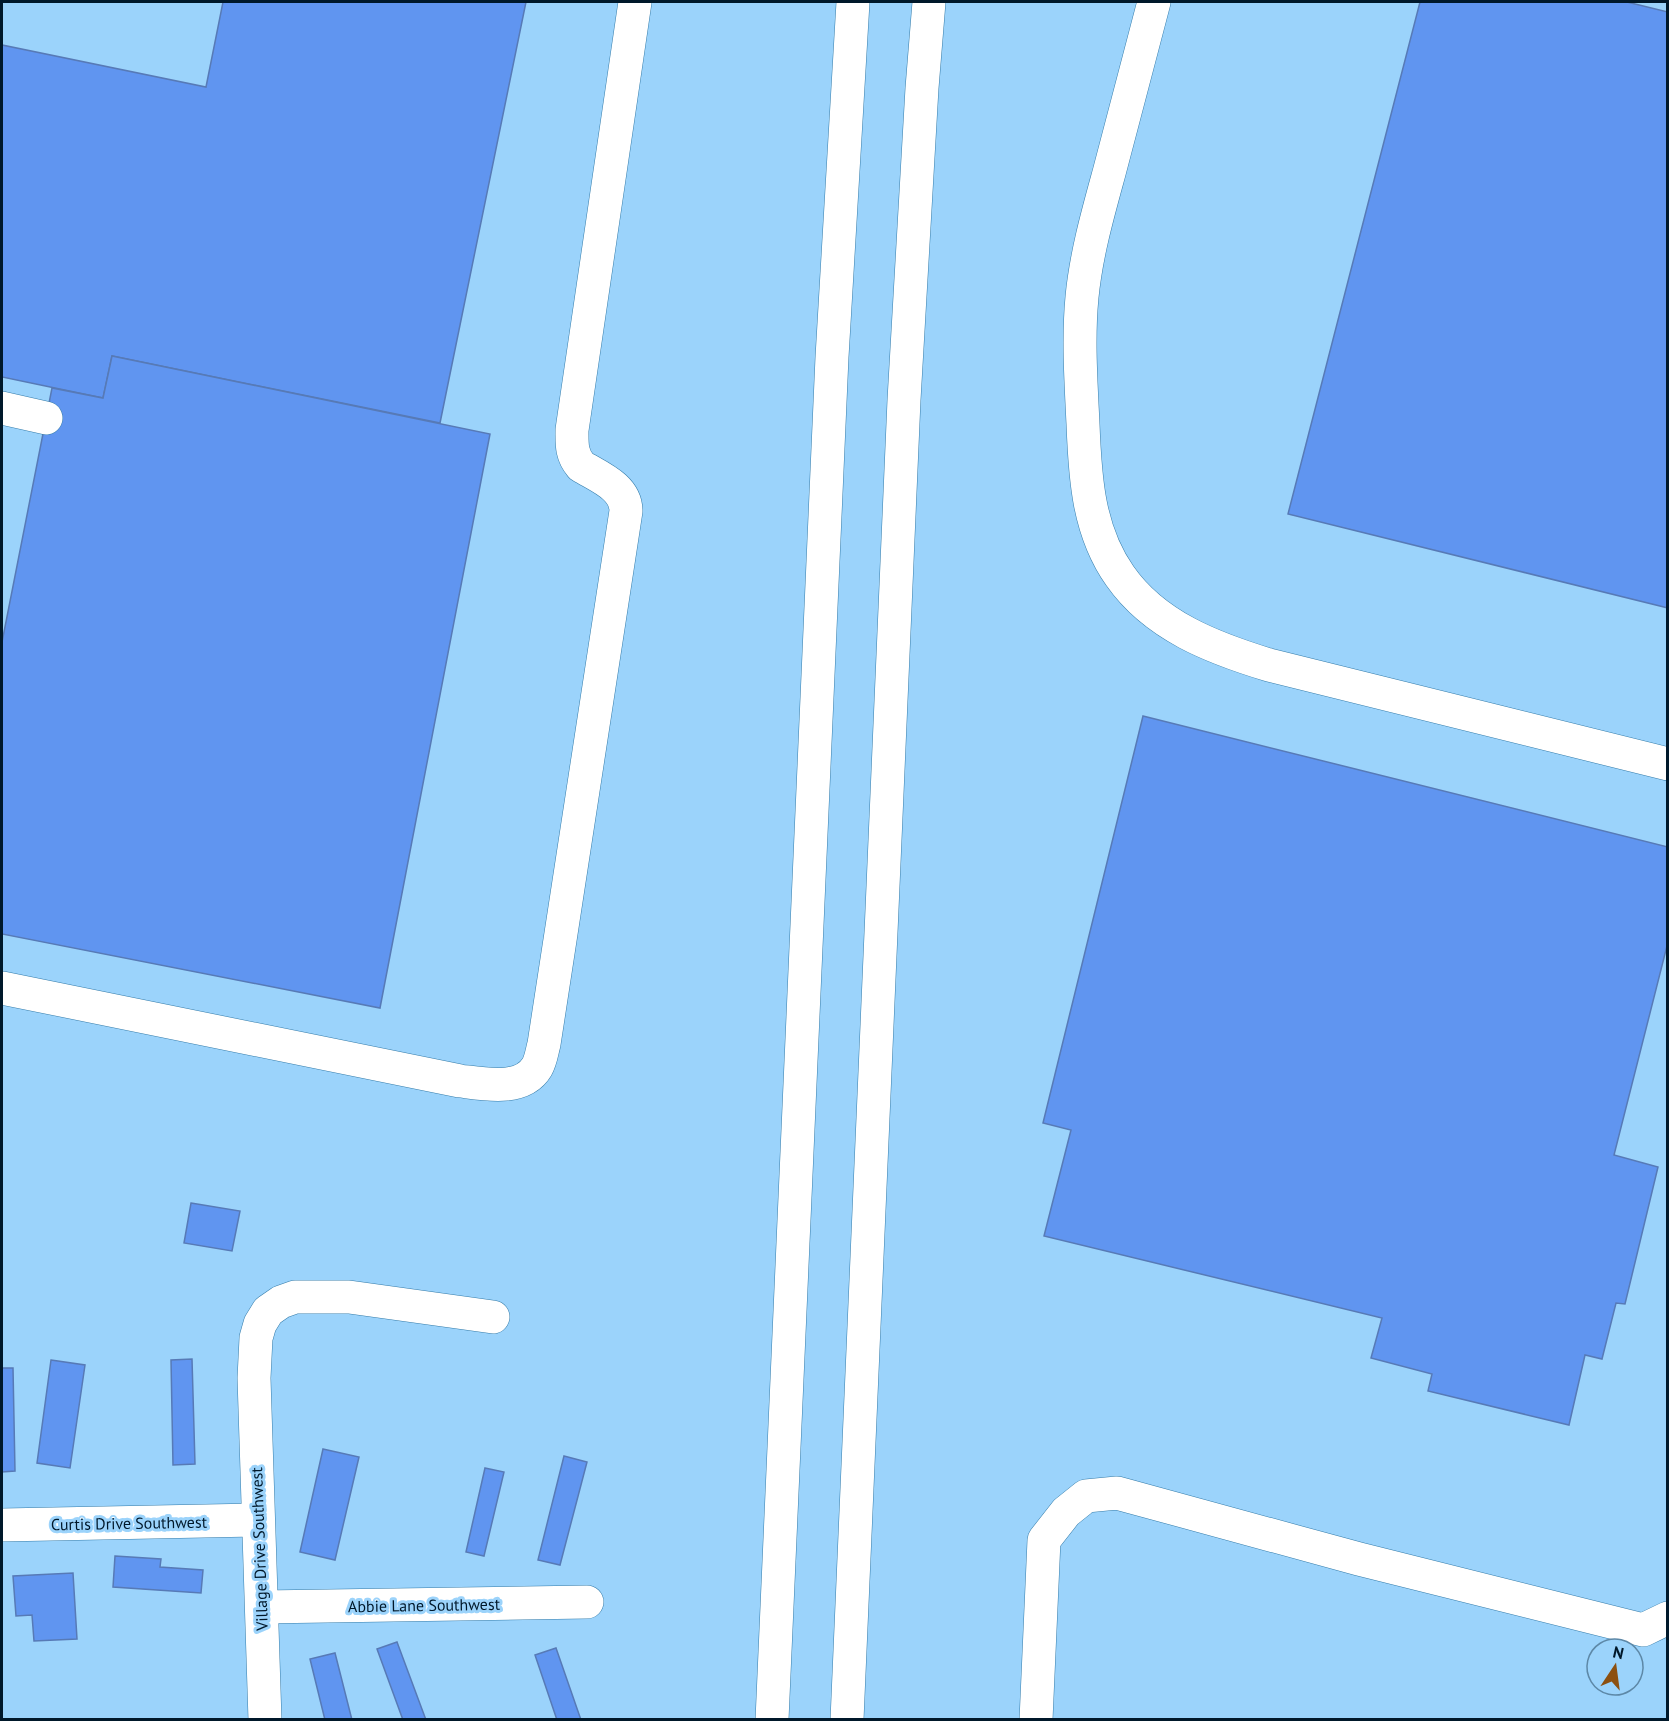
<svg xmlns="http://www.w3.org/2000/svg" width="1669" height="1721" font-family="'PT Sans',sans-serif">
<rect width="100%" height="100%" fill="#9bd3fb"/>
<g fill="#6095f0" stroke="#577ab6" stroke-width="1.5">
<polygon points="223,2 526,2 440,423 112,356 103,398 2,377 2,45 206,87"/>
<polygon points="1420,2 1627,2 1668,12 1668,608 1288,514"/>
<polygon points="112,356 490,434 380,1008 2,934 2,642 52,388 103,398"/>
<polygon points="1143,716 1668,847 1668,942 1614,1155 1658,1167 1625,1304 1616,1303 1602,1359 1585,1355 1569,1425 1428,1391 1432,1374 1371,1358 1382,1318 1044,1236 1071,1130 1043,1123"/>
<polygon points="191,1203 240,1211 232,1251 184,1243"/>
<polygon points="192,1359 195,1464 173,1465 171,1360"/>
<polygon points="51,1360 85,1365 70,1468 37,1463"/>
<polygon points="2,1368 13,1368 15,1471 2,1472"/>
<polygon points="323,1449 359,1457 335,1560 300,1552"/>
<polygon points="564,1456 587,1462 560,1565 538,1560"/>
<polygon points="485,1468 504,1472 484,1556 466,1552"/>
<polygon points="115,1556 161,1559 160,1567 203,1570 201,1593 113,1587"/>
<polygon points="73,1573 77,1639 34,1641 32,1615 16,1616 13,1576"/>
<polygon points="397,1642 426,1720 403,1720 377,1649"/>
<polygon points="556,1648 581,1720 557,1720 535,1655"/>
<polygon points="335,1653 352,1720 325,1720 310,1659"/>
</g>
<g fill="none" stroke-linecap="round" stroke-linejoin="round">
<g stroke="#347caa" stroke-width="34">
<g id="minor">
<path d="M1154,2C1139,59 1124,116 1109,173C1098,213 1086,255 1082,297C1078,339 1081,382 1083,424C1085,477 1088,531 1120,576C1155,626 1213,648 1269,665L1668,764"/>
<polyline points="2,408 46,418"/>
<path d="M2,988L460,1081C484,1084 522,1092 537,1067C541,1060 542,1051 544,1044L626,511C626,487 599,477 581,466C571,454 572,444 572,430L635,2"/>
<polyline points="2,1525 257,1520"/>
<polyline points="262,1607 587,1602"/>
<polyline points="265,1720 254,1378 256,1338 260,1324 268,1311 281,1302 295,1297 349,1297 493,1317"/>
<polyline points="1036,1720 1044,1540 1066,1512 1086,1496 1117,1493 1359,1559 1643,1630 1668,1618"/>
</g>
</g>
<g stroke="#347caa" stroke-width="34">
<g id="highway">
<polyline points="772,1720 832,357 853,2"/>
<polyline points="847,1720 904,400 922,88 929,2"/>
</g>
</g>
<use href="#minor" stroke="#fff" stroke-width="33"/>
<use href="#highway" stroke="#fff" stroke-width="33"/>
</g>
<g text-anchor="middle" stroke-width="6" stroke-linejoin="round" paint-order="stroke">
<g font-size="16" fill="#00182a" stroke="#9bd3fb">
<text transform="translate(129 1523) rotate(-1)" y="6">Curtis Drive Southwest</text>
<text transform="translate(259 1549) rotate(-92)" y="6">Village Drive Southwest</text>
<text transform="translate(424 1605) rotate(-1)" y="6">Abbie Lane Southwest</text>
</g>
</g>
<rect width="1669" height="1721" fill="none" stroke="#00182a" stroke-width="6"/>
<g transform="translate(1615 1667) rotate(13)"><circle r="28" fill="#9bd3fb" stroke="#5d88a7" stroke-width="1.5"/>
<path d="M0-4.5L10 22L0 15L-10 22Z" fill="#8c5010"/>
<text y="-9" font-size="16" font-weight="bold" text-anchor="middle" fill="#00182a">N</text>
</g>
</svg>
